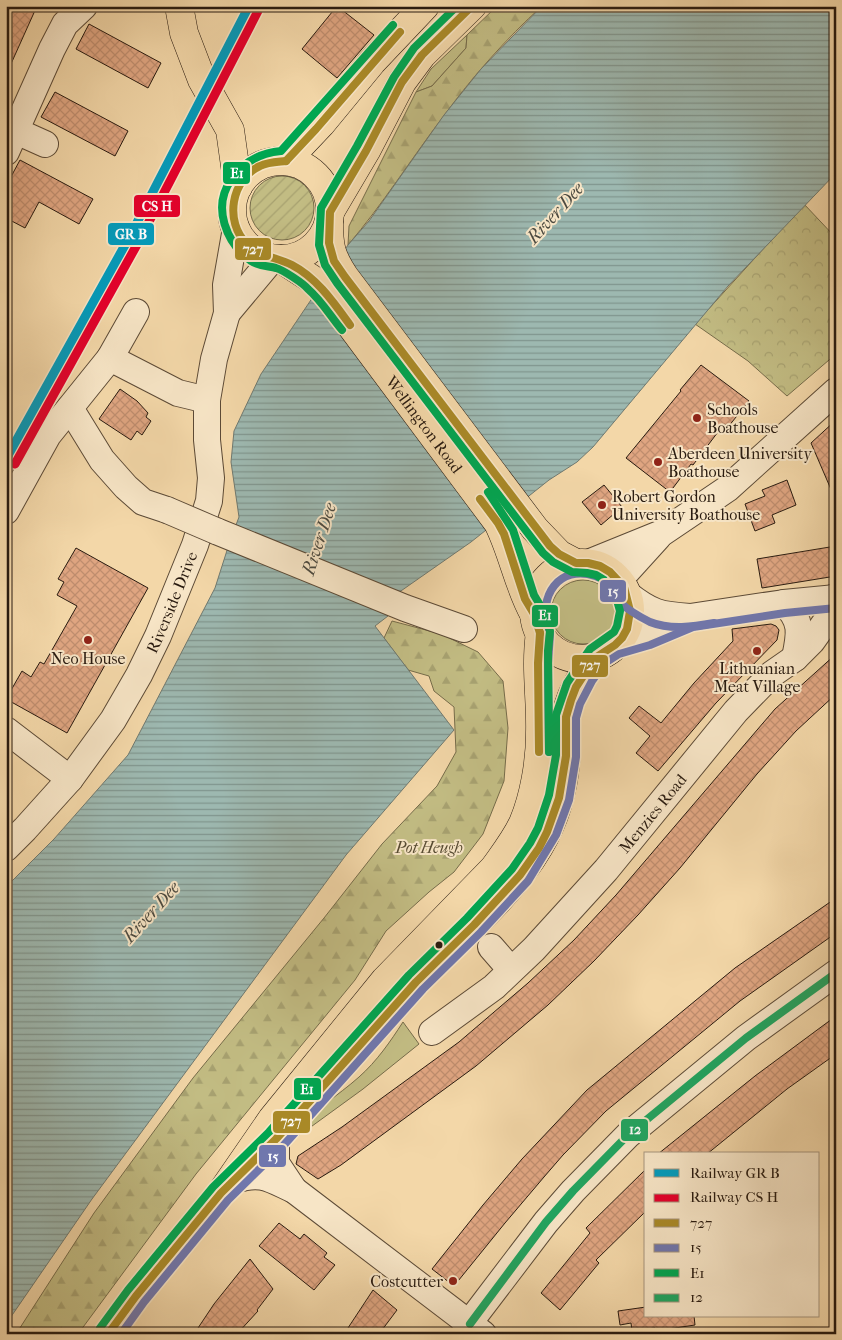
<svg xmlns="http://www.w3.org/2000/svg" width="842" height="1340" font-family="'IM FELL French Canon',serif">
<defs>
<pattern id="forest-firs" width="22" height="20" patternUnits="userSpaceOnUse" patternTransform="scale(1.25)"><rect width="22" height="20" fill="#c2bc83"/><path d="M5 1l3.5 6h-7zM16 11l3.5 6h-7z" fill="#a7a170"/></pattern>
<pattern id="park-crowns" width="20" height="18" patternUnits="userSpaceOnUse" patternTransform="scale(1.25)"><rect width="20" height="18" fill="#c2bc83"/><path d="M2 6a3 3 0 1 1 6 0M12 15a3 3 0 1 1 6 0" fill="none" stroke="#a7a170"/></pattern>
<pattern id="garden-furrows" width="10" height="10" patternUnits="userSpaceOnUse" patternTransform="scale(1.25)"><rect width="10" height="10" fill="#c2bc83"/><path d="M-1 1l2-2M0 10L10 0M9 11l2-2" fill="none" stroke="#a7a170"/></pattern>
<pattern id="water-rules" width="6" height="5" patternUnits="userSpaceOnUse" patternTransform="scale(1.25)"><rect width="6" height="5" fill="#9db8b0"/><path d="M0 2.5h6" fill="none" stroke="#80958e"/></pattern>
<pattern id="building-cross-hatch" width="8" height="8" patternUnits="userSpaceOnUse" patternTransform="scale(1.25)"><rect width="8" height="8" fill="#dfa581"/><path d="M0 0l8 8M0 8l8-8" fill="none" stroke="#bf8d6e"/></pattern>
</defs>
<rect width="100%" height="100%" fill="#f3d7a8"/>
<filter id="stains"><feTurbulence type="fractalNoise" baseFrequency=".004" numOctaves="4"/><feColorMatrix values="0 0 0 0 .2 0 0 0 0 .09 0 0 0 0 .02 0 0 0 .5 -.17"/></filter>
<radialGradient id="worn" r=".72"><stop offset=".6" stop-color="#630" stop-opacity="0"/><stop offset="1" stop-color="#630" stop-opacity=".3"/></radialGradient>
<g fill="#c2bc83" stroke="#766c4a">
<polygon points="467,35 466,48 432,86 416,92 431,69"/>
<circle cx="583" cy="612" r="32"/>
<path d="M403,1022L419,1044L363,1089L297,1137C310,1111 338,1096 359,1077C377,1061 390,1042 403,1022Z"/>
</g>
<g fill="url(#forest-firs)" stroke="#766c4a">
<path d="M497,6H542C506,39 472,77 443,117C411,159 383,204 348,245L349,226L416,92L432,86L466,48L467,35Z"/>
<polygon points="392,621 441,634 478,652 503,681 508,728 504,781 483,834 454,872 429,892 386,931 355,980 196,1174 78,1334 16,1334 94,1213 193,1078 324,918 382,844 437,786 456,752 454,707 434,691 429,676 408,670 384,638"/>
</g>
<polygon fill="url(#park-crowns)" stroke="#766c4a" points="804,204 836,238 836,354 787,396 748,361 695,324"/>
<circle fill="url(#garden-furrows)" stroke="#766c4a" cx="282" cy="208" r="32"/>
<polygon fill="url(#water-rules)" stroke="#6f7970" points="542,6 836,6 836,173 728,286 593,447 577,462 549,480 471,542 398,593 388,616 375,626 454,730 346,855 92,1199 6,1324 6,887 54,839 128,755 215,588 230,541 239,517 231,462 234,431 261,374 348,245 369,221 444,115 481,69"/>
<g fill="url(#building-cross-hatch)" stroke="#291b10">
<polygon points="6,6 37,6 6,75"/>
<polygon points="337,6 374,35 337,78 302,49"/>
<polygon points="89,24 161,63 148,88 76,49"/>
<polygon points="55,92 128,131 115,156 41,117"/>
<polygon points="20,160 93,199 79,224 39,202 25,228 6,218 6,186"/>
<polygon points="701,365 749,401 728,427 724,424 693,465 691,464 670,492 626,458 681,391 680,390"/>
<polygon points="120,389 137,401 148,413 146,417 151,421 142,435 137,431 131,440 99,419"/>
<polygon points="836,420 836,501 811,443"/>
<polygon points="787,480 796,505 772,515 775,523 755,531 745,504 765,496 762,490"/>
<polygon points="604,485 622,507 601,525 582,502"/>
<polygon points="836,546 836,576 762,588 757,559"/>
<polygon points="76,548 148,588 67,733 6,699 22,671 31,677 40,662 44,664 77,606 57,595 64,582 58,579"/>
<polygon points="771,624 776,626 779,630 777,640 716,703 658,771 636,753 650,736 629,718 639,706 661,723 694,683 733,641 732,629"/>
<polygon points="836,654 836,694 796,731 757,774 680,868 638,915 594,961 548,1005 476,1066 341,1165 318,1179 296,1164 298,1156 342,1127 459,1042 528,983 574,940 616,895 775,709"/>
<polygon points="836,898 836,933 740,1001 606,1111 563,1155 544,1177 505,1223 454,1286 432,1269 483,1205 522,1159 587,1090 735,968"/>
<polygon points="836,1016 836,1054 787,1089 707,1154 658,1154 755,1076"/>
<polygon points="646,1169 646,1211 596,1260 599,1263 560,1310 541,1293 590,1233 586,1228"/>
<polygon points="279,1223 300,1239 304,1234 327,1253 324,1257 335,1265 314,1290 259,1246"/>
<polygon points="250,1259 273,1289 257,1310 258,1311 237,1334 194,1334 214,1304"/>
<polygon points="373,1290 397,1310 379,1334 344,1334"/>
<polygon points="646,1307 646,1316 694,1316 695,1325 655,1331 655,1328 632,1331 631,1323 620,1325 618,1311"/>
</g>
<g fill="none" stroke-linecap="round" stroke-linejoin="round">
<g stroke="#5c4a36" stroke-width="28">
<g id="minor">
<polyline points="16,131 45,144"/>
<polyline points="6,152 52,49 65,24 84,6"/>
<polyline points="227,313 273,258"/>
<polyline points="110,358 178,393 207,400"/>
<polyline points="70,408 102,460 126,487 143,502 167,510"/>
<polyline points="6,511 48,435 110,358 136,312"/>
<polyline points="216,531 405,608 464,629"/>
<polyline points="588,563 662,533 727,489 836,391"/>
<polyline points="619,580 658,537"/>
<path d="M627,594C651,613 660,615 690,617"/>
<path d="M784,603C803,621 800,634 795,658"/>
<polyline points="615,645 646,636 690,617 784,603 836,598"/>
<polyline points="6,730 70,779"/>
<path id="s1" d="M6,848L25,829L70,779L113,720L139,675L158,636L195,545L209,501L211,478L207,440V400L214,359L227,313L226,285L236,228"/>
<polyline points="491,947 511,970"/>
<path id="s2" d="M432,1032L494,987L534,949L606,870L736,711L772,674L795,658L812,641L832,613L833,598"/>
<polyline points="276,1139 276,1163 294,1190"/>
<path d="M235,1180C261,1171 270,1179 294,1190L483,1334"/>
<polyline points="464,1334 476,1314 546,1222 573,1191 628,1135 746,1038 836,973"/>
</g>
</g>
<g stroke="#291b10" stroke-width="29">
<g id="major">
<polyline points="179,6 184,33 202,80 230,130 238,187"/>
<polyline points="286,161 321,124 372,62 425,6"/>
<circle cx="281" cy="210" r="49"/>
<polyline points="330,212 366,151 402,82 422,55 472,6"/>
<path d="M329,222C329,247 331,256 345,277L535,529L559,554L576,563"/>
<path id="s3" d="M281,259L315,281L325,291L498,523C513,553 518,586 534,614"/>
<circle cx="582" cy="611" r="48"/>
<path d="M314,1097C348,1058 381,1018 417,981C457,939 510,897 539,847C555,820 564,788 566,757C567,745 566,732 566,719C568,695 582,674 598,656"/>
<path d="M108,1334L136,1296L221,1193L272,1119L385,980L494,868C504,854 515,840 523,823C534,797 540,762 540,733C541,700 535,667 540,633"/>
</g>
</g>
<use href="#minor" stroke="#f7e5c6" stroke-width="26"/>
<use href="#major" stroke="#f3d7a8" stroke-width="28"/>
<g stroke="#5c4a36" stroke-width="28" stroke-linecap="butt">
<polyline id="minor-bridge" points="167,510 216,531"/>
</g>
<use href="#minor-bridge" stroke="#f7e5c6" stroke-width="26"/>
<g stroke="#f7e5c6" stroke-width="11">
<g id="bus-1">
<path d="M286,161C277,162 268,162 260,166C231,179 224,222 247,244C259,257 277,257 292,265C317,278 334,303 350,325"/>
<polyline points="286,161 316,129 400,32"/>
<polyline points="480,499 498,523 504,534 525,599 534,614 540,633"/>
<polyline points="539,752 538,663 540,633"/>
<polyline points="108,1334 136,1296 221,1193 276,1139 416,982 474,925 520,875 539,848 547,832 559,798 566,756 566,717 571,700 576,687 591,664 598,656 615,645 622,638 627,629 630,611 624,587 610,572 600,566 588,563 576,563 559,554 550,546 345,277 334,261 329,243 330,212 366,151 402,82 422,55 472,6"/>
</g>
</g>
<g stroke="#f7e5c6" stroke-width="11">
<g id="bus-2">
<path d="M549,629C537,597 559,564 595,576C609,580 613,593 621,603C629,611 640,617 650,622C670,630 693,627 714,623"/>
<polyline points="549,752 548,663 550,634"/>
<polyline points="121,1334 144,1302 228,1200 283,1146 423,989 481,932 528,881 556,835 569,800 576,757 576,718 580,704 592,681 605,663 619,654 650,645 693,627 785,613 836,608"/>
</g>
</g>
<g stroke="#f7e5c6" stroke-width="11">
<g id="bus-3">
<path d="M342,330C331,317 321,300 308,289C303,283 283,270 276,268C268,266 258,266 251,261C226,243 212,207 231,180C243,162 260,153 281,151L393,25"/>
<polyline points="488,492 513,530 534,595 543,610 550,631 548,651 549,752"/>
<polyline points="100,1328 128,1290 213,1187 269,1132 409,975 467,918 512,869 530,843 538,828 549,795 556,755 556,715 567,683 590,649 614,632 617,626 620,611 615,593 604,580 596,575 587,573 572,572 553,562 543,553 337,283 325,265 319,245 321,208 357,146 394,77 414,48 457,6"/>
</g>
</g>
<g stroke="#f7e5c6" stroke-width="11">
<polyline id="bus-4" points="470,1324 546,1222 573,1191 628,1135 746,1038 836,973"/>
</g>
<use href="#bus-1" stroke="#a98927" stroke-width="8"/>
<use href="#bus-2" stroke="#7077ad" stroke-width="8"/>
<use href="#bus-3" stroke="#00a651" stroke-width="8"/>
<use href="#bus-4" stroke="#20a560" stroke-width="8"/>
<g stroke="#f7e5c6" stroke-width="12">
<polyline id="rail-1" points="6,459 130,236 249,6"/>
</g>
<g stroke="#f7e5c6" stroke-width="12">
<polyline id="rail-2" points="15,464 139,241 258,11"/>
</g>
<use href="#rail-1" stroke="#049bbb" stroke-width="9"/>
<use href="#rail-2" stroke="#e4002b" stroke-width="9"/>
</g>
<g fill="#8f2418" stroke="#f7e5c6" stroke-width="2">
<circle cx="697" cy="418" r="5"/>
<circle cx="658" cy="462" r="5"/>
<circle cx="602" cy="505" r="5"/>
<circle cx="88" cy="640" r="5"/>
<circle cx="757" cy="651" r="5"/>
<circle cx="453" cy="1281" r="5"/>
</g>
<circle fill="#291b10" stroke="#f7e5c6" stroke-width="2" cx="439" cy="945" r="4.5"/>
<g text-anchor="middle" stroke-width="4" stroke-linejoin="round" paint-order="stroke">
<g font-size="16" fill="#291b10" stroke="#f7e5c6" text-anchor="start">
<text x="707" y="415">Schools<tspan x="707" dy="18">Boathouse</tspan></text>
<text x="668" y="459">Aberdeen University<tspan x="668" dy="18">Boathouse</tspan></text>
<text x="612" y="502">Robert Gordon<tspan x="612" dy="18">University Boathouse</tspan></text>
<text x="88" y="664" text-anchor="middle">Neo House</text>
<text x="757" y="674" text-anchor="middle">Lithuanian<tspan x="757" dy="18">Meat Village</tspan></text>
<text x="443" y="1287" text-anchor="end">Costcutter</text>
</g>
<g font-size="16" fill="#291b10" stroke="#f7e5c6">
<text dy="6" stroke="none"><textPath href="#s3" startOffset="221">Wellington Road</textPath></text>
<text dy="6" stroke="none"><textPath href="#s1" startOffset="299">Riverside Drive</textPath></text>
<text dy="6" stroke="none"><textPath href="#s2" startOffset="312">Menzies Road</textPath></text>
</g>
<g font-size="16" font-style="italic" fill="#574b32" stroke="#f7e5c6">
<text x="429" y="853">Pot Heugh</text>
</g>
<g font-size="18" font-style="italic" fill="#4c4a40" stroke="#f7e5c6">
<text transform="translate(555 213) rotate(-48)" y="6">River Dee</text>
<text transform="translate(319 539) rotate(-72)" y="6">River Dee</text>
<text transform="translate(151 912) rotate(-48)" y="6">River Dee</text>
</g>
</g>
<g stroke="#f7e5c6" stroke-width="2">
<rect x="222" y="161" width="29" height="24" rx="5" fill="#00a651"/>
<rect x="133" y="194" width="48" height="24" rx="5" fill="#e4002b"/>
<rect x="107" y="222" width="48" height="24" rx="5" fill="#049bbb"/>
<rect x="234" y="237" width="38" height="24" rx="5" fill="#a98927"/>
<rect x="599" y="579" width="28" height="24" rx="5" fill="#7077ad"/>
<rect x="531" y="604" width="28" height="24" rx="5" fill="#00a651"/>
<rect x="571" y="654" width="38" height="24" rx="5" fill="#a98927"/>
<rect x="293" y="1077" width="29" height="24" rx="5" fill="#00a651"/>
<rect x="272" y="1110" width="39" height="24" rx="5" fill="#a98927"/>
<rect x="620" y="1118" width="29" height="24" rx="5" fill="#20a560"/>
<rect x="258" y="1144" width="29" height="24" rx="5" fill="#7077ad"/>
</g>
<g font-size="14" text-anchor="middle" font-weight="bold" fill="#fff">
<text x="237" y="178">E1</text>
<text x="157" y="211">CS H</text>
<text x="131" y="239">GR B</text>
<text x="253" y="254">727</text>
<text x="613" y="596">15</text>
<text x="545" y="620">E1</text>
<text x="590" y="670">727</text>
<text x="307" y="1094">E1</text>
<text x="291" y="1126">727</text>
<text x="635" y="1134">12</text>
<text x="273" y="1161">15</text>
</g>
<rect width="842" height="1340" fill="none" stroke="#f3d7a8" stroke-width="25"/>
<rect x="8" y="8" width="827" height="1325" fill="none" stroke="#291b10" stroke-width="2.5"/>
<rect x="12" y="12" width="817" height="1315" fill="none" stroke="#291b10"/>
<rect x="644" y="1152" width="175" height="165" fill="#f7e5c6" stroke="#a5947d"/>
<rect x="654" y="1169" width="25" height="8" fill="#049bbb" stroke="#a5947d"/>
<text x="690" y="1178" font-size="15" fill="#291b10">Railway GR B</text>
<rect x="654" y="1194" width="25" height="8" fill="#e4002b" stroke="#a5947d"/>
<text x="690" y="1202" font-size="15" fill="#291b10">Railway CS H</text>
<rect x="654" y="1219" width="25" height="8" fill="#a98927" stroke="#a5947d"/>
<text x="690" y="1228" font-size="15" fill="#291b10">727</text>
<rect x="654" y="1244" width="25" height="8" fill="#7077ad" stroke="#a5947d"/>
<text x="690" y="1252" font-size="15" fill="#291b10">15</text>
<rect x="654" y="1269" width="25" height="8" fill="#00a651" stroke="#a5947d"/>
<text x="690" y="1278" font-size="15" fill="#291b10">E1</text>
<rect x="654" y="1294" width="25" height="8" fill="#20a560" stroke="#a5947d"/>
<text x="690" y="1302" font-size="15" fill="#291b10">12</text>
<rect width="100%" height="100%" filter="url(#stains)"/>
<rect width="100%" height="100%" fill="url(#worn)"/>
</svg>
